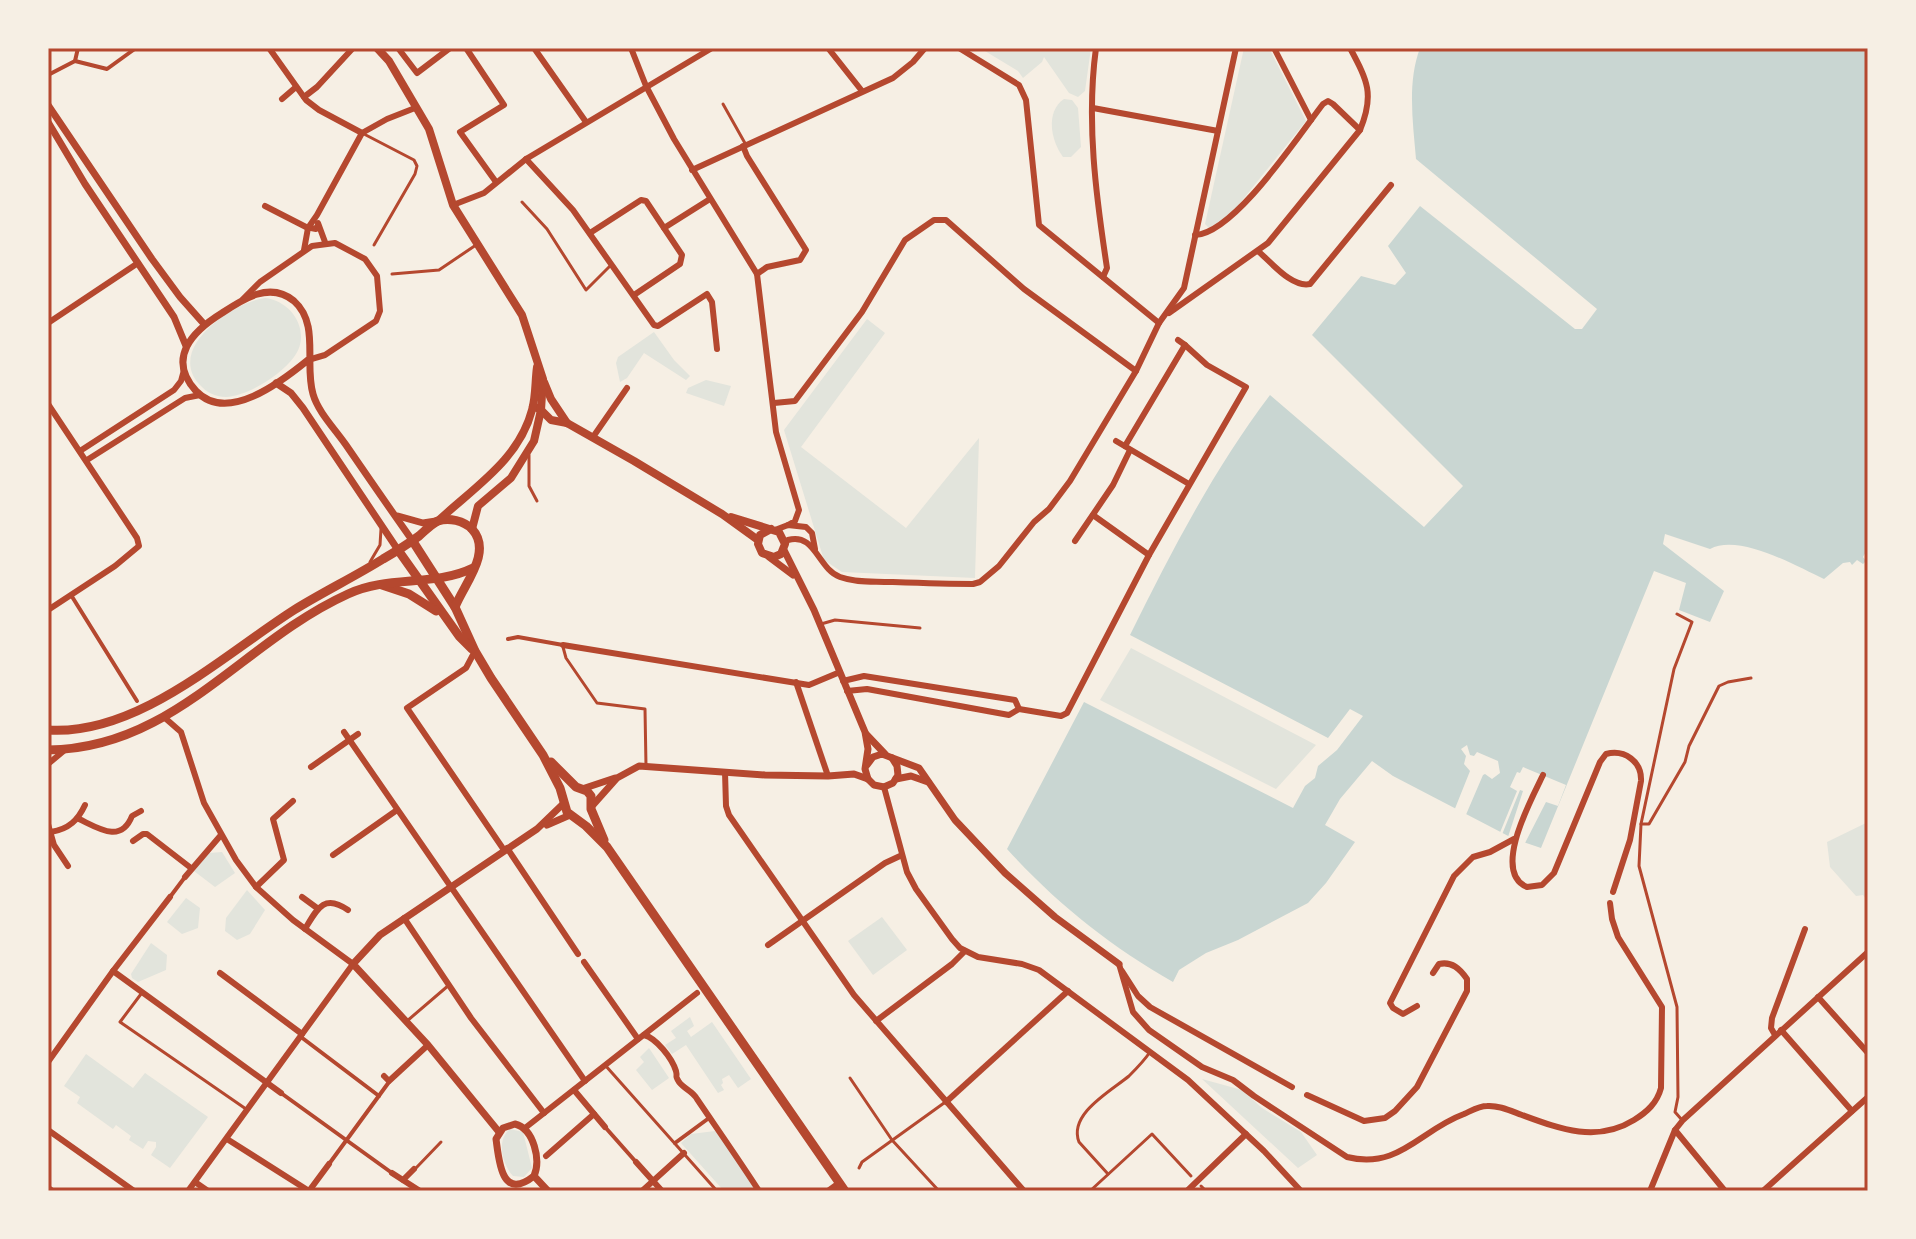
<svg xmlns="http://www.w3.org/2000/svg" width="1916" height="1239" font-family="Helvetica,sans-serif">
<rect width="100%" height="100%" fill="#f6efe4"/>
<g fill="#e2e4dc">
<polygon points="980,48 1091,48 1085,91 1078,97 1069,93 1044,57 1042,62 1023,78 1018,71"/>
<polygon points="1244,48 1269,48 1306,121 1232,213 1209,228 1205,224"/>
<path d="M1064,99L1072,100L1078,108L1081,147L1071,157H1063C1051,141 1045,112 1064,99Z"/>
<path d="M265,298C293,301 312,333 294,357C281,375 248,396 226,397C215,397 206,392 199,384C166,347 234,302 265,298Z"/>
<polygon points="867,319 885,333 801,447 906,528 979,438 975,578 842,572 824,560 784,430"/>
<polygon points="654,332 674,360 690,376 686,380 644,353 627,378 620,382 616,363 618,357"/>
<polygon points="706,380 731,386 724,406 686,393 688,388"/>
<polygon points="1131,648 1316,745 1276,789 1100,700"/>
<polygon points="1868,822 1868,901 1863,895 1856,896 1830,867 1827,842"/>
<polygon points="222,852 235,873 215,887 194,871 209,853"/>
<polygon points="247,890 265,910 250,934 237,940 225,931 226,918"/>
<polygon points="186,898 200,908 198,928 182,934 167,922"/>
<polygon points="882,917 907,950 873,975 848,941"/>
<polygon points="151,943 167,955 166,970 138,982 132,978 131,974"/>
<polygon points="690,1017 694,1026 687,1031 691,1037 712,1022 751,1079 738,1088 729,1075 722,1079 723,1083 721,1085 724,1090 718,1093 686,1045 672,1054 665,1045 676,1038 671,1031"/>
<polygon points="649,1048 669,1078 652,1090 636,1070 644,1062 640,1057"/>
<polygon points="86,1054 133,1088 145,1073 208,1117 170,1168 151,1155 156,1147 156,1142 148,1141 143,1149 129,1140 131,1136 116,1125 113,1129 77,1103 80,1097 64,1086"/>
<polygon points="1202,1079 1242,1090 1262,1108 1301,1132 1317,1155 1298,1168"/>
<path d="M510,1129L523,1132L532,1168L524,1177L513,1176C502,1164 496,1140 510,1129Z"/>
<polygon points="715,1131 737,1157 757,1191 724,1191 681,1143 691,1134"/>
</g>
<path fill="#c9d6d2" d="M1420,48H1868V548L1863,557L1866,561L1863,564L1857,560L1852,565L1850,562L1843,563L1824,579C1796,566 1739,533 1710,549L1665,534L1663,544L1724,591L1710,622L1679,610L1686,583L1654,571L1541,848L1514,839L1393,776L1372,761L1340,799L1325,825L1355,842L1326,883L1308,903L1238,940L1206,953L1179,970L1173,982C1110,946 1056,903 1007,849L1084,702L1293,808L1305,786L1315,778L1318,766L1337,750L1363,716L1350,709L1328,738L1130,635C1171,552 1214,469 1270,395L1424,527L1463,486L1312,335L1361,276L1395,285L1406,273L1388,246L1420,206L1575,329H1582L1597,309L1416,159C1413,122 1407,83 1420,48Z"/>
<g fill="#f6efe4">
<polygon points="1467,745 1470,755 1474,756 1477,752 1498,761 1500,773 1492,779 1485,774 1483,775 1465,817 1454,811 1470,771 1464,764 1466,756 1461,749"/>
<polygon points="1523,767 1566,785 1558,806 1546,802 1523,847 1507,840 1523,791 1520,790 1501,837 1499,835 1517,791 1510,787 1517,772 1520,773"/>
</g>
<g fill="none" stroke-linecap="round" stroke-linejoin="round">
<g stroke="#b5482f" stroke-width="3">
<polyline points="723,104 746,145"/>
<polyline points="362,133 414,160 417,166 415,174 374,245"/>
<polyline points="522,202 547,229 586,290 611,265"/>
<polyline points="392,274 439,270 476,245"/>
<polyline points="529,455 529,486 537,501"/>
<polyline points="370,562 380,545 381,529"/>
<polyline points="821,624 835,620 920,628"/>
<polyline points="563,647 566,658 597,703 645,709 646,766"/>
<polyline points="1641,824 1674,669 1692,622 1677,614"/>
<polyline points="141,994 120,1022 246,1109"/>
<polyline points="407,1021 449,985"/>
<polyline points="605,1065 717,1191"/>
<polyline points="850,1078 892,1140 939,1191"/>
<polyline points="1682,1120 1675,1112 1678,1097 1677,1007 1639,866 1641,824 1649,824 1685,762 1689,746 1719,686 1728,682 1751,678"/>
<polyline points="416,1168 441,1142"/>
<polyline points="859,1168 862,1162 944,1103"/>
<path d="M1108,1174L1079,1142C1068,1114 1111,1091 1129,1076C1137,1068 1144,1061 1150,1052"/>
<polyline points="48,1186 55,1191"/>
<polyline points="1201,1186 1206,1191"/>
<polyline points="1090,1191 1152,1134 1191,1176"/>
</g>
<g stroke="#b5482f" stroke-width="4">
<polyline points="75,61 107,69 136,48"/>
<polyline points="48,75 75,61 78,48"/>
<polyline points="71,595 137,701"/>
<polyline points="508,639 518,637 563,645"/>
<polyline points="170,897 185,877"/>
<polyline points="301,1037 379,1096"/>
<polyline points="281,1093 392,1173"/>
<polyline points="605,1127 636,1162"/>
<polyline points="675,1143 709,1118"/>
<polyline points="329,1164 389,1082"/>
</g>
<g stroke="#b5482f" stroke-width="6">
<polyline points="269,48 306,100 319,110 362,133"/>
<polyline points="398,48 417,73 450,48"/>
<polyline points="466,48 504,105 460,132 496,182"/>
<polyline points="534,48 586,122"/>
<polyline points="631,48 646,86 674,139 757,274 776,432 799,510 795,521 788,525"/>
<polyline points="828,48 862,91"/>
<polyline points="959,48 1019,85 1026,100 1039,225 1159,323"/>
<path d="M1096,48C1086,121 1096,196 1107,268L1103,277"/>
<polyline points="1274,48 1311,120"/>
<polyline points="304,97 317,87 353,48"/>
<polyline points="282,99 296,87"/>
<polyline points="1093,108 1218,131"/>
<polyline points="743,146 747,156 806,250 800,260 767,267 757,274"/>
<polyline points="526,159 573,210 654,325 658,326 707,294 712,302 717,349"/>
<polyline points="692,170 893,78 913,62 925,48"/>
<polyline points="453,205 484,193 526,159 712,48"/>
<polyline points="265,206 306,227 316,229 318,225"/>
<polyline points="318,223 325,242"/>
<polyline points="664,228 710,199"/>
<polyline points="590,233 641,200 646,201 682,255 680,264 634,295"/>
<path d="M1195,235C1234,234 1299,135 1323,104L1328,101L1333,104L1360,130"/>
<polyline points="304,250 308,228 317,215 362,133 387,119 415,108"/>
<path d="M1259,252C1272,263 1292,288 1310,284L1391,185"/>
<polyline points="243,299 260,282 312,246 335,243 365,259 377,276 380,311 376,321 325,355 308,360"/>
<path d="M1169,313L1268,243L1360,130C1375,94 1367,80 1350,48"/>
<polyline points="48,323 138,263"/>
<polyline points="774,403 795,401 862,312 905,240 934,220 946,220 1024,289 1136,371"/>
<polyline points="48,404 137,538 139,546 115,566 48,610"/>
<polyline points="593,437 627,388"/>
<polyline points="1116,441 1189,484"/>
<polyline points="1125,446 1185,345 1178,340"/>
<polyline points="80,451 174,390 181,381 184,370"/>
<polyline points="87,460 185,398 200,395"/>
<polyline points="1093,515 1149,555"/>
<polyline points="775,530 788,525 806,527 812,533 815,549"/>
<polyline points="1075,541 1113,485 1130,450"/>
<path d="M785,544L788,540C815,532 818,569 840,577C856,583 874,581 890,582C918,583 945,584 973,584L980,582L999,566L1034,522L1049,509L1070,481L1136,371L1159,323L1184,288L1236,48"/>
<polyline points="563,645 809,685 840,672"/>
<polyline points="475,651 466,668 407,708 504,850"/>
<polyline points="843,681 864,676 1015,700 1019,709 1009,715 867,689 847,691"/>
<polyline points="796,682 828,776"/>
<polyline points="1019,709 1061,716 1067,713 1149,555 1246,387 1207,365 1185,345"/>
<polyline points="165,718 181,732 204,803 236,860 256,887 293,920 353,964 188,1191"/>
<polyline points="344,732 585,1081"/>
<polyline points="48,764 66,749"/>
<polyline points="311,767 358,734"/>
<polyline points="725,772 726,806 729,815 854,995 1024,1191"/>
<path d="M1543,775C1532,798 1491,872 1527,887L1542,885L1554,873L1600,762L1606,754C1625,749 1642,762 1641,781L1630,840L1613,892"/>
<polyline points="884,787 907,872 916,889 952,939 960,948 978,957 1022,964 1039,970 1188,1080 1264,1151 1301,1191"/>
<path d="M79,819C98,828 121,844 132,816L141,811"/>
<polyline points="48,824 54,845 68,866"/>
<path d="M51,832C69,829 78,820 85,805"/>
<polyline points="133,841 143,834 147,834 191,868"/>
<polyline points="507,848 578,954"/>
<polyline points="333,855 397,810"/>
<polyline points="185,877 221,835"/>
<polyline points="256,887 284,860 273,819 293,801"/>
<polyline points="302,897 317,908"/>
<polyline points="404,918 471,1018 544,1113"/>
<path d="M305,929C317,909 324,893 348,910"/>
<polyline points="768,945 885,863 900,856"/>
<polyline points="584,962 638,1039"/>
<path d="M1119,964L1133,1012L1149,1030L1202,1067L1233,1080L1254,1096L1347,1157C1399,1170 1420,1130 1464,1114C1471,1111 1479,1106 1487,1106C1499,1105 1511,1111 1522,1115C1560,1129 1597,1143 1634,1120C1647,1112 1657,1103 1661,1088L1662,1007L1618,937L1612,919L1610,903"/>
<polyline points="113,971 281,1093"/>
<polyline points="1122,971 1138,996 1150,1007 1292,1087"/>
<polyline points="220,973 302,1034"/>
<polyline points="1818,997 1868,1053"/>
<polyline points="1417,1006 1403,1014 1393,1008 1390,1003 1454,876 1473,857 1490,852 1514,839"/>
<polyline points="876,1021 952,964 965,951"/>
<polyline points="1781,1030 1852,1111"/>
<path d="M644,1035C656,1038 672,1058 676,1071C678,1079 674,1074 679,1082C684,1089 693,1091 697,1099C718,1130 739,1160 759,1191"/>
<polyline points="1775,1035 1771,1028 1772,1018 1805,929"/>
<polyline points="48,1062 113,971 170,897"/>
<polyline points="384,1076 389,1081 428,1045"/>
<polyline points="574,1090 605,1127"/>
<path d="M1307,1095L1364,1121L1385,1118L1395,1111L1417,1087L1467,991V979C1460,969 1452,961 1439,964L1433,973"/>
<polyline points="946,1102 1068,991"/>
<polyline points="525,1128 697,993"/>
<polyline points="48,1130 134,1191"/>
<polyline points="1675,1130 1725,1191"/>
<polyline points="227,1139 309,1191"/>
<polyline points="546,1156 594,1114"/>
<polyline points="636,1162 662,1191"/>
<polyline points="392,1173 420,1191"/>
<polyline points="403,1180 414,1169"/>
<polyline points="195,1182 208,1191"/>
<polyline points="309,1191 329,1164"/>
<polyline points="642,1191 684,1153"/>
<polyline points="828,1191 839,1183"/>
<polyline points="1187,1191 1246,1134"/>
<polyline points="1650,1191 1675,1130 1683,1120 1868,952"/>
<polyline points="1763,1191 1868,1097"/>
</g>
<g stroke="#b5482f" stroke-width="7">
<polyline points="48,105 152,259 180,297 204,324"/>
<polyline points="48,122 85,184 174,317 186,346"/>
<path d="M308,360C281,382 227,424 196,391C166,358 193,331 222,313C243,299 270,281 294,301C320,324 304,364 313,394C318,412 335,429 346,445C368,477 390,509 412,540"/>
<polyline points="276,383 291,393 303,408 398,550"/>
<polyline points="398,516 423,523 436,521"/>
<polyline points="784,550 814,610 865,732 868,749 865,769 868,779"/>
<polyline points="769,557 793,575"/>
<polyline points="866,734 885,754"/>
<polyline points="867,765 873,757 882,754 919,768 955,820 1005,873 1055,917 1119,964"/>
<polyline points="896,779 911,776 928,782"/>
<polyline points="582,789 615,778"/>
<polyline points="593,805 617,778 639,766 765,775 828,776 854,774 868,779 874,785 884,787 893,783 898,775 897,766 892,758"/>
<polyline points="547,825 570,815"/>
<path d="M515,1124C534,1129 541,1160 534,1176C501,1202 499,1160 496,1139L503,1128Z"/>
<polyline points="499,1132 428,1045 353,964 380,935 537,829 563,804"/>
<polyline points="534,1176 548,1191"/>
</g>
<g stroke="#b5482f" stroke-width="8">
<polyline points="377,48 389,61 429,129 453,205 522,315 543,379 541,410 534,441 511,478 478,506 472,529"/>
<polyline points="544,382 551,399 567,423"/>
<polyline points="533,406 541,410 551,420 567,423 634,461 722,514 758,540"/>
<polyline points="731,517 779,532 785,544 781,554 774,557 762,553 758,544 760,535 771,529"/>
<path d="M438,521C473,488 519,460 532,410C536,396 535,381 537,367"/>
</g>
<g stroke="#b5482f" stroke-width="9">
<polyline points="412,540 455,607 475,651 491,678 543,755 560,788 567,812 586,826 607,847 845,1191"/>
<polyline points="398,550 459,636 472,649"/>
<polyline points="382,585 409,594 436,611"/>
<path d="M48,730C137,736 222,656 294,610C323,592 354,577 383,559C395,552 408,544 419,536C425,531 431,524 438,521C449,517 464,521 472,529C493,552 464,584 455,607"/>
<path d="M48,750C174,749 242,642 348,594C388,575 434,587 473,568"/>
<polyline points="551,762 576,787 587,791 591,796 591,809 604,840"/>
</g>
</g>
<rect width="1916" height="1239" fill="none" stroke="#f6efe4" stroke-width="100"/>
<rect x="50" y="50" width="1816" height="1139" fill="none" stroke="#b5482f" stroke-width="3"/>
</svg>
